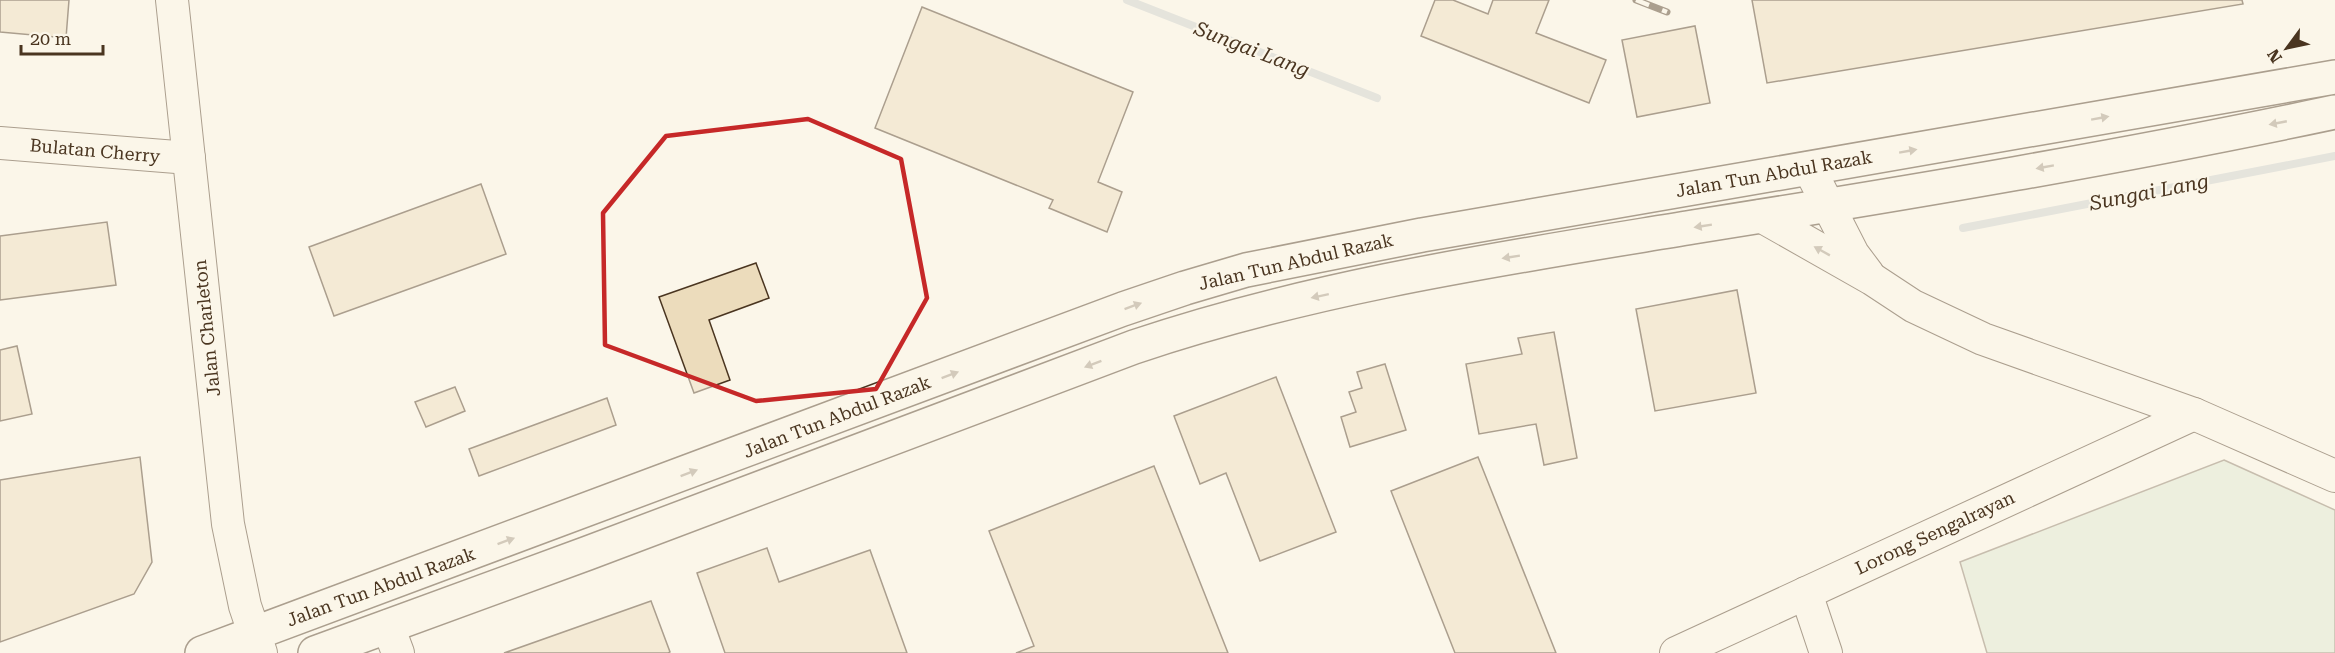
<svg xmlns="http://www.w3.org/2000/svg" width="2335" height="653" font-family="'Roboto Serif',serif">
<rect width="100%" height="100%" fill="#fbf6e9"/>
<polygon fill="#dce7d0" stroke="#887966" stroke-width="1.5" points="2224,460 2335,510 2335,653 1987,653 1960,562"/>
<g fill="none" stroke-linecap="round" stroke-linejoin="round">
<g stroke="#c9cecd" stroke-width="8">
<polyline points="1127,0 1377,98"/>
<polyline points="1963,228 2335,156"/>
</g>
</g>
<g fill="#ecdcbc" stroke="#4a3520" stroke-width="1.5">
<polygon points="0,0 69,0 66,38 0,32"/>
<polygon points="1435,0 1453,0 1488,14 1493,0 1549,0 1536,33 1606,60 1589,103 1421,36"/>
<polygon points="1752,0 2242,0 2243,4 1767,83"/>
<polygon points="922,7 1133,92 1098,182 1122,192 1107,232 1049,208 1053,200 875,128"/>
<polygon points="1695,26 1710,103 1637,117 1622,40"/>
<polygon points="481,184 506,254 334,316 309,247"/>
<polygon points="107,222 116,285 0,300 0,236"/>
<polygon points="756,263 769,298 709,320 730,380 694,393 659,297"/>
<polygon points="1737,290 1756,393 1655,411 1636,309"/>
<polygon points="1554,332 1577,458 1544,465 1536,424 1479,434 1466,364 1522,354 1518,338"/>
<polygon points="17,346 32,414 0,421 0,350"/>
<polygon points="1385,364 1406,430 1350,447 1341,417 1356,412 1349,392 1362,388 1357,372"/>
<polygon points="1276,377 1336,532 1260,561 1226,473 1200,484 1174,416"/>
<polygon points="455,387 465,411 426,427 415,402"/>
<polygon points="607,398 616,425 479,476 469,449"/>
<polygon points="140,457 152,562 134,594 0,642 0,480"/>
<polygon points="1478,457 1556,653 1455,653 1391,491"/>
<polygon points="1154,466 1228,653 1016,653 1034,646 989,531"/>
<polygon points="767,548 779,582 870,550 907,653 725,653 697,573"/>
<polygon points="651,601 670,652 668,653 504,653"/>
</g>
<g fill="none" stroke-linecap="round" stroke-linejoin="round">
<g stroke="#4a3520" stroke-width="34">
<g id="minor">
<polyline points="172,0 228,524 245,606 261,653"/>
<polyline points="0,143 189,158"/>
<polyline points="1809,168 1853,254 1868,274"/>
<polyline points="1761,216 1872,279 1913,306 1983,339 2194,414 2335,476"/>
<polyline points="1806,593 1826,653"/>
<polyline points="388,626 398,653"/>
<polyline points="1676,653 2194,414"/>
</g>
</g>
<g stroke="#4a3520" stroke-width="36">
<g id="major">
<polyline points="202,653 1123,309 1185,288 1246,270 1422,235 2335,77"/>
<path d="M315,653L588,553L1134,347C1315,286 1505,258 1693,227C1908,193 2123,157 2335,112"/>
</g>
</g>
<use href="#minor" stroke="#fbf6e9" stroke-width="32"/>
<use href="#major" stroke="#fbf6e9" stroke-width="33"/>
<g stroke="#4a3520" stroke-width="7">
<polyline id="rail" points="1636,0 1667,12"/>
</g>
<use href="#rail" stroke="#fbf6e9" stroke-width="4.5" stroke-dasharray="14" stroke-linecap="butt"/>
</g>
<defs><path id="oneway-solid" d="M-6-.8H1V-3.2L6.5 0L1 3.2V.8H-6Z" transform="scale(1.5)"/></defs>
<g fill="#a29684">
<use href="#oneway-solid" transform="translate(2100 118) rotate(-10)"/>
<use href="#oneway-solid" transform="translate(2278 123) rotate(169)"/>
<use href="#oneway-solid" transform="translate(1908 151) rotate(-10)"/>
<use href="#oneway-solid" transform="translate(2045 167) rotate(170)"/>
<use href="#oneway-solid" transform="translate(1703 226) rotate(171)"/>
<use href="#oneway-solid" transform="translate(1822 251) rotate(-151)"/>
<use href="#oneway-solid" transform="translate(1511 257) rotate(171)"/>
<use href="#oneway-solid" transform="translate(1320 296) rotate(168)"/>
<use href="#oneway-solid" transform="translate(1133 306) rotate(-20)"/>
<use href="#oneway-solid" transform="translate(1093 364) rotate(159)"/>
<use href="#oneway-solid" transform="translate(950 375) rotate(-21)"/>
<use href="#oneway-solid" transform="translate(689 473) rotate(-21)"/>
<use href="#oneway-solid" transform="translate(506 541) rotate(-20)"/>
</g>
<path d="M0 0H2335V653H0ZM808,119L901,159L927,298L876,389L756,401L605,345L603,213L666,136Z" fill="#fbf6e9" fill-opacity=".55" fill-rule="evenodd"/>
<path fill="none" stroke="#c62828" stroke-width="4.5" stroke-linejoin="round" d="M808,119L901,159L927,298L876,389L756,401L605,345L603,213L666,136Z"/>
<g text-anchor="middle" stroke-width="4.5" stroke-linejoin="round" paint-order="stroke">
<g font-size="18" fill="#4a3520" stroke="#fbf6e9">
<text transform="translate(95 151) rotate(5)" y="6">Bulatan Cherry</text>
<text transform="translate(1774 174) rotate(-10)" y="6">Jalan Tun Abdul Razak</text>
<text transform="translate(1296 262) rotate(-13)" y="6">Jalan Tun Abdul Razak</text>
<text transform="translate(207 328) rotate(-96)" y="6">Jalan Charleton</text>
<text transform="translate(837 417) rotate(-21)" y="6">Jalan Tun Abdul Razak</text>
<text transform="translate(1935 533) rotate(-25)" y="6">Lorong Sengalrayan</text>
<text transform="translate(381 587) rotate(-20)" y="6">Jalan Tun Abdul Razak</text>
</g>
<g font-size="20" font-style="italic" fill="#4a3520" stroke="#fbf6e9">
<text transform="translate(1252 49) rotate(21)" y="7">Sungai Lang</text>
<text transform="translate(2149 192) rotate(-11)" y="7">Sungai Lang</text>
</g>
</g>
<g transform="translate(2287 48) rotate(237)" stroke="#fbf6e9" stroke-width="4.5" paint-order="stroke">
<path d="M0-4.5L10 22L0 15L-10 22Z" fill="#4a3520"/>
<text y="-9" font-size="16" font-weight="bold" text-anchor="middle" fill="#4a3520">N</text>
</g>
<path d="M21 45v9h82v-9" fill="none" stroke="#4a3520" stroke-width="3"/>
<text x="30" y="45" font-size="18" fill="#4a3520" stroke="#fbf6e9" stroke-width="4.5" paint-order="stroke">20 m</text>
</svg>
